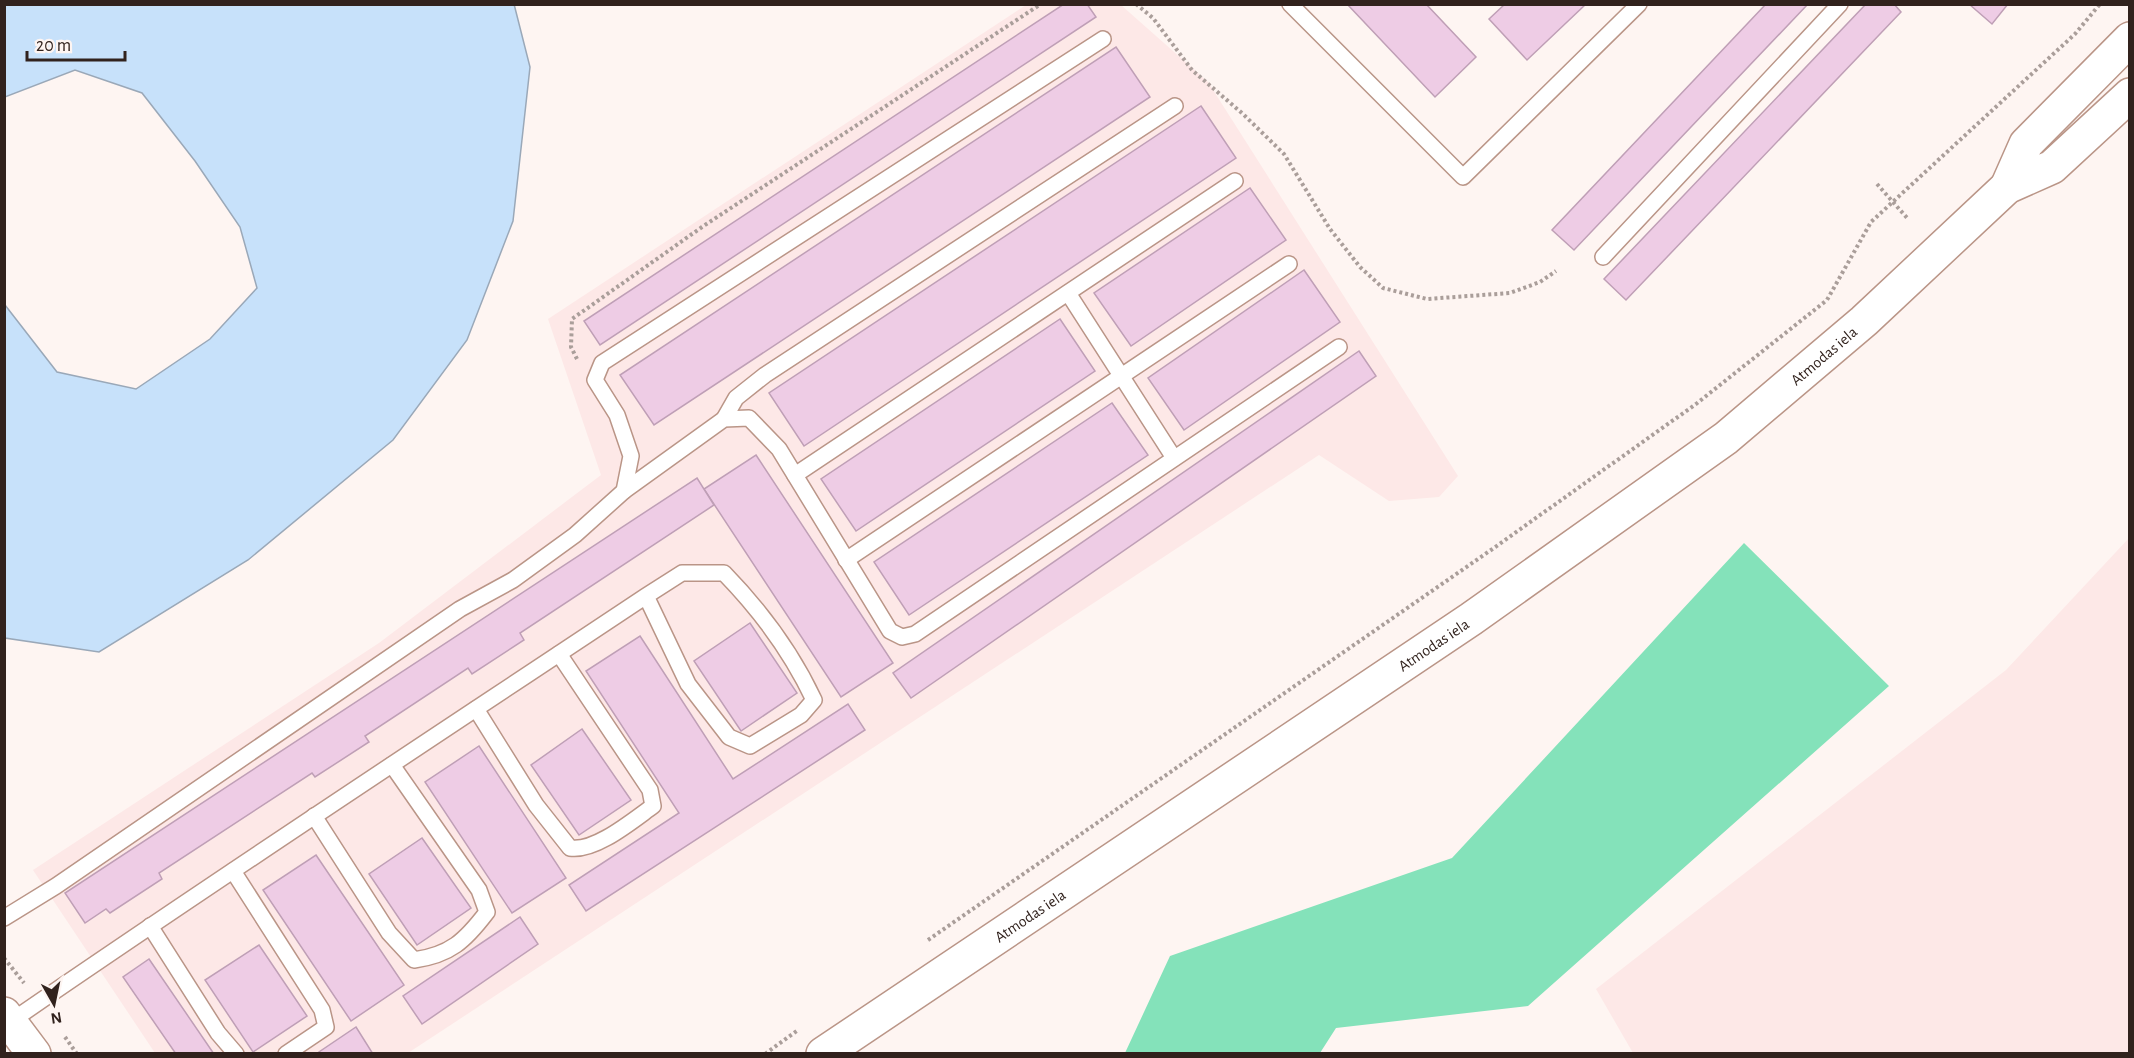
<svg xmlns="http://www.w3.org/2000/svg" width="2134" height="1058" font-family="'Alegreya Sans',sans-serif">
<rect width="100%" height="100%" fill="#fef5f2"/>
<g fill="#fde8e7">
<polygon points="1026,5 1121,5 1208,82 1458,476 1439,497 1389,501 1319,455 408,1053 155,1053 33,870 379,643 601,475 548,319"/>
<polygon points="2129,538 2129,1053 1633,1053 1596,989 2006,670"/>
</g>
<polygon fill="#84e2ba" points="1744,543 1889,686 1528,1006 1336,1028 1320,1053 1125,1053 1170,956 1452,858"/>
<polygon fill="#c7e1fa" stroke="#9aa8b8" stroke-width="1.5" points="514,4 530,67 513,221 467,340 393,440 248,560 99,652 5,638 5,305 57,372 136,389 210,339 257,288 240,227 195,161 142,93 75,70 5,97 5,5"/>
<g fill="#eecce5" stroke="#bf9fb6" stroke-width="1.5">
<polygon points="1064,4 1087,4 1096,17 600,345 584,321"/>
<polygon points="1347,4 1426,4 1476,57 1435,97"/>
<polygon points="1505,4 1586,4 1527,60 1489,19"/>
<polygon points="1766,4 1808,4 1574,250 1552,230"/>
<polygon points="1866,4 1894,4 1901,12 1626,300 1604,279"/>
<polygon points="1969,4 2008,4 1992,24"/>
<polygon points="1116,47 1150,97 654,425 620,375"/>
<polygon points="1201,106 1236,158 804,446 769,393"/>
<polygon points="1250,188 1286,240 1131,346 1094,293"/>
<polygon points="1304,270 1340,322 1184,430 1148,378"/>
<polygon points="1060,319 1095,371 856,531 821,479"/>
<polygon points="1359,351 1376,376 911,698 893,673"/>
<polygon points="1112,403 1148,455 909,615 874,562"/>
<polygon points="756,455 893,663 841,697 704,489"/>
<polygon points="697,478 714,505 520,633 524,640 472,674 468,668 365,736 369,742 315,777 312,773 159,873 162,879 110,913 106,909 85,923 65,893"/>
<polygon points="750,623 797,693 741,731 694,661"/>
<polygon points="640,636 733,779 848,704 865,730 586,911 569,885 679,813 586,671"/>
<polygon points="582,729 631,800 579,835 531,765"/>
<polygon points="479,746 566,878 512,913 425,782"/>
<polygon points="422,838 471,908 417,945 369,874"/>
<polygon points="316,855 404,985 351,1021 263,890"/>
<polygon points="520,917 538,944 422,1024 403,996"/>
<polygon points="259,945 307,1016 253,1052 205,980"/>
<polygon points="149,959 214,1054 176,1054 123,977"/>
<polygon points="356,1027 373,1054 316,1054"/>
</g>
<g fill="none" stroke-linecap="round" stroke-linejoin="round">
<g stroke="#ba9587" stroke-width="18">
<g id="lane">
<polyline points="1290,4 1463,177 1639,4"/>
<polyline points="1603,257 1840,4"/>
<polyline points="1068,293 1174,458"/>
<polyline points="724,419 736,398 765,375 1175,106"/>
<polyline points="795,475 1235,181"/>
<polyline points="624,491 724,419 749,418 779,449 890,631 902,637 915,634 1339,347"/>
<polyline points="846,560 1289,264"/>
<path d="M476,709L536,805L570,848C595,852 632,821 653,806L650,790L559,654"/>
<path d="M314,816L389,933L414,960C450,955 465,941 487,912L479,890L392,765"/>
<polyline points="233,871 322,1010 326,1027 286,1054"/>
<polyline points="4,918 56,886 460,609 513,580 575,535 624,491 631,456 617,415 595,380 602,363 1103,39"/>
<polyline points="150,926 218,1033 236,1054"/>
<path d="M10,1022C220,877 434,737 646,596L682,573H724C761,611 791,651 814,700L801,715L750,746L729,737L688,684L646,596"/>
</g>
</g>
<g stroke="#ba9587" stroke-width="36">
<g id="secondary">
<polyline points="2007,187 2026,144 2130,39"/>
<polyline points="4,1014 34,1054"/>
<path id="s1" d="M823,1054L1471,619L1726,438L1864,321L2007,187L2052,167L2130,95"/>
</g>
</g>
<g stroke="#aa9e9a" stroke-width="4" stroke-dasharray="3 3" stroke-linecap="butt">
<polyline points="1136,4 1153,18 1192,70 1243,114 1284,154 1330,229 1360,267 1383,288 1427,299 1510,293 1540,282 1556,271"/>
<polyline points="1877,184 1908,219"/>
<polyline points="577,359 571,347 572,319 702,227 1041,4"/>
<polyline points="928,940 1491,550 1696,404 1827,300 1871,222 2075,34 2100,4"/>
<polyline points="4,958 24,983"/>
<polyline points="65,1037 77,1054"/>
<polyline points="765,1054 798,1030"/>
</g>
<use href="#lane" stroke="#fff" stroke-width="15"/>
<use href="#secondary" stroke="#fff" stroke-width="33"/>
</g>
<g text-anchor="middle" stroke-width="4.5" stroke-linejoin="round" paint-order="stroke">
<g font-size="16" fill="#31221d" stroke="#fef5f2">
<text dy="6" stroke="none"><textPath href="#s1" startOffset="1221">Atmodas iela</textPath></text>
<text dy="6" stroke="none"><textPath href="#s1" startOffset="735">Atmodas iela</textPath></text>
<text dy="6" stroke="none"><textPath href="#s1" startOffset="249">Atmodas iela</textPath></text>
</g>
</g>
<rect width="2134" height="1058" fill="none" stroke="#31221d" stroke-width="12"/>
<g transform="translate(54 1004) rotate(171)" stroke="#fef5f2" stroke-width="4.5" paint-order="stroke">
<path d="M0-4.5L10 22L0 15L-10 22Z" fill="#31221d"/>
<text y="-9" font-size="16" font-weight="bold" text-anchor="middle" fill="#31221d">N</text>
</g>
<path d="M27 51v9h98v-9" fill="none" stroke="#31221d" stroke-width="3"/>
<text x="36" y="51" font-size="18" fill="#31221d" stroke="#fef5f2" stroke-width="4.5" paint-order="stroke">20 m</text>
</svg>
